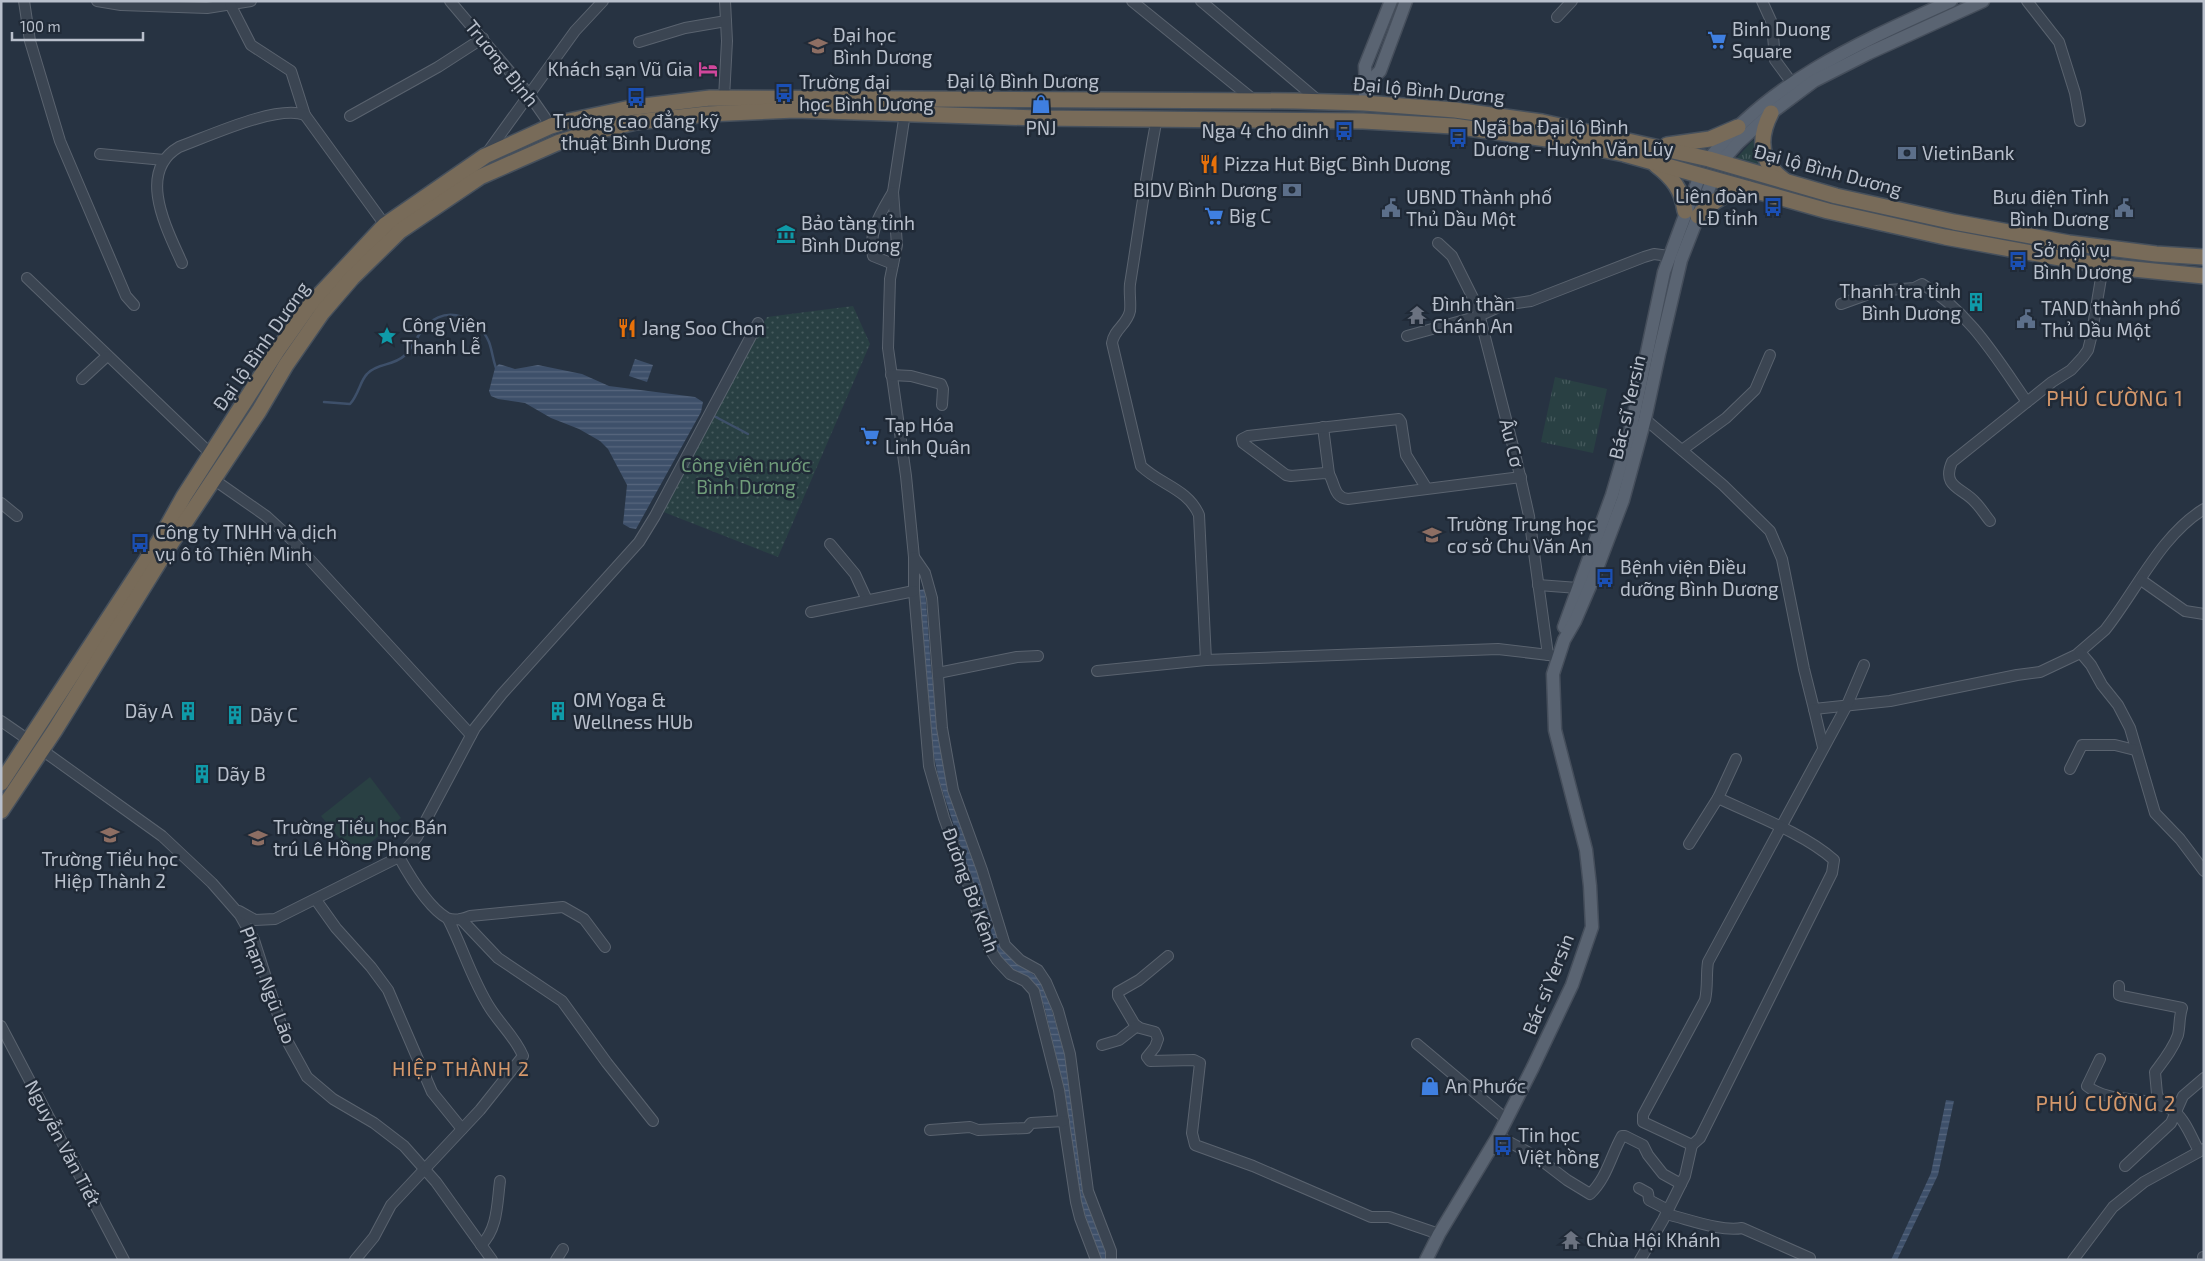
<svg xmlns="http://www.w3.org/2000/svg" width="2205" height="1261" font-family="'Exo 2',sans-serif">
<defs>
<pattern id="grass-tufts" width="24" height="20" patternUnits="userSpaceOnUse" patternTransform="scale(1.25)"><rect width="24" height="20" fill="#294043"/><path d="M3 7l-1-3M5 7V3M7 7l1-3M15 17l-1-3M17 17v-4M19 17l1-3" fill="none" stroke="#465a5d"/></pattern>
<pattern id="park-dots" width="8" height="8" patternUnits="userSpaceOnUse" patternTransform="scale(1.25)"><rect width="8" height="8" fill="#294043"/><path d="M2 2h.1M6 6h.1" fill="none" stroke="#465a5d" stroke-width="1.8" stroke-linecap="round"/></pattern>
<pattern id="water-rules" width="6" height="5" patternUnits="userSpaceOnUse" patternTransform="scale(1.25)"><rect width="6" height="5" fill="#3e506a"/><path d="M0 2.5h6" fill="none" stroke="#58677e"/></pattern>
</defs>
<rect width="100%" height="100%" fill="#273342"/>
<g fill="url(#grass-tufts)">
<polygon points="1753,140 1760,167 1734,161"/>
<polygon points="1555,377 1607,389 1593,453 1541,442"/>
</g>
<polygon fill="url(#park-dots)" points="853,306 870,344 778,557 656,509 767,317"/>
<polygon fill="#294043" points="370,777 401,818 354,856 321,816"/>
<g fill="url(#water-rules)">
<polygon points="635,359 653,365 647,382 629,376"/>
<polygon points="499,364 515,369 538,365 582,374 609,386 695,397 703,402 701,412 636,529 630,528 623,524 627,485 608,449 600,441 579,429 551,418 525,403 498,399 491,396 489,391 495,368"/>
<polygon points="925,589 931,668 946,778 1003,947 1011,958 1038,978 1047,994 1067,1062 1091,1210 1108,1260 1099,1260 1077,1188 1066,1098 1044,1005 1035,985 1014,972 995,951 939,780 933,752 919,590"/>
<polygon points="1946,1100 1954,1101 1938,1175 1897,1260 1891,1260 1931,1173"/>
</g>
<g fill="none" stroke-linecap="round" stroke-linejoin="round">
<g stroke="#3e506a" stroke-width="2.5">
<path d="M324,402L350,404C359,394 360,381 367,374C377,363 393,366 404,356C414,347 417,334 427,325C448,305 478,317 489,342C492,350 493,360 496,368"/>
<polyline points="712,415 748,434"/>
</g>
<g stroke="#5a636f" stroke-width="12">
<g id="minor">
<polyline points="24,1 30,41 60,141 126,296 134,305"/>
<polyline points="97,1 121,5 207,8 251,1"/>
<polyline points="450,1 528,93 551,126"/>
<polyline points="1132,1 1255,101"/>
<polyline points="1201,1 1320,102"/>
<polyline points="1762,1 1772,23 1775,60 1792,83"/>
<polyline points="2027,1 2059,42 2075,93 2080,121"/>
<polyline points="230,4 251,45 291,71 305,115 385,225"/>
<polyline points="1557,17 1572,1"/>
<polyline points="639,42 685,28 726,21"/>
<polyline points="724,98 727,41 725,1"/>
<polyline points="905,113 893,192 897,245 890,279 888,348 906,476 914,557 925,573 932,598 942,728 953,790 982,870 1005,945 1020,960 1038,970 1046,982 1058,1010 1070,1054 1088,1191 1111,1251 1111,1260"/>
<polyline points="350,116 438,67 483,38"/>
<path d="M1157,118C1146,173 1139,229 1130,284C1129,293 1131,302 1130,311C1127,325 1114,329 1112,343L1141,466C1161,485 1188,489 1199,515L1206,660"/>
<polyline points="487,153 575,31 603,1"/>
<polyline points="100,154 164,160"/>
<path d="M893,192C881,213 868,231 873,256L893,264"/>
<polyline points="1438,243 1452,256 1477,306 1516,458 1529,516 1548,655"/>
<path d="M182,263C167,229 136,172 179,147C207,137 277,104 305,115"/>
<polyline points="27,278 212,455"/>
<path d="M1841,304L1877,291L1914,288L1922,284C1969,311 1997,359 2027,402"/>
<polyline points="1407,336 1479,316 1503,305 1531,301 1644,257 1654,254 1669,256"/>
<polyline points="891,375 911,376 941,384 943,389 942,405"/>
<polyline points="82,379 107,356"/>
<path d="M1645,419L1723,485L1770,531L1782,559L1804,669L1814,709L1890,701L2017,675L2040,672L2076,655L2105,630C2136,591 2161,535 2204,509"/>
<polyline points="1323,427 1329,474"/>
<polyline points="1682,450 1726,418 1755,390 1770,355"/>
<polyline points="213,479 266,516 290,538 471,735"/>
<path d="M1427,489L1406,455L1401,422L1399,419L1248,436L1242,439L1243,443L1286,475L1291,476L1325,473L1329,474C1335,484 1334,498 1348,499L1521,477"/>
<polyline points="1,503 17,516"/>
<path d="M1990,521C1985,515 1981,508 1975,502C1963,488 1941,487 1952,462L2052,382L2071,370L2083,357L2088,350L2091,338L2103,266"/>
<polyline points="830,544 855,574 867,600"/>
<polyline points="914,557 914,591 929,766 944,818 971,892 988,946 997,960 1010,974 1025,981 1034,991 1059,1090 1076,1202 1080,1218 1096,1260"/>
<polyline points="2141,580 2185,611 2204,614"/>
<polyline points="1538,585 1578,588"/>
<polyline points="811,612 914,591"/>
<polyline points="2080,652 2091,665 2102,685 2118,705 2130,728 2155,813 2180,839 2204,871"/>
<polyline points="1097,671 1206,660 1498,649 1557,656"/>
<polyline points="938,673 1017,657 1038,656"/>
<polyline points="1814,709 1823,747"/>
<polyline points="1,721 30,741"/>
<polyline points="42,750 162,836 212,883 240,915 254,940 285,1037 307,1077 333,1099 374,1123 404,1146 436,1182 492,1260"/>
<polyline points="2070,769 2082,745 2115,745 2135,750"/>
<polyline points="1689,844 1718,798 1736,759"/>
<polyline points="399,857 417,837 475,728 502,694 639,542 655,516 758,323"/>
<polyline points="316,900 336,928 371,967 388,990 432,1092 462,1129"/>
<path d="M239,911L255,920L275,919L399,857C409,875 429,908 447,918C454,921 463,919 470,916L563,907L584,919L605,947"/>
<polyline points="461,919 498,958 562,1001 607,1063 653,1121"/>
<polyline points="1168,956 1139,980 1118,992 1118,996 1135,1025 1140,1028 1155,1032 1158,1039 1155,1047 1147,1057 1150,1061 1194,1060 1200,1063 1192,1133 1195,1145 1253,1166 1371,1217 1389,1217 1439,1234"/>
<path d="M2119,986V995L2122,996L2182,1008C2179,1017 2180,1026 2178,1035C2173,1049 2164,1060 2155,1072L2157,1094L2162,1106"/>
<polyline points="1,1026 124,1260"/>
<polyline points="1417,1044 1506,1119"/>
<polyline points="1102,1045 1119,1040 1137,1026"/>
<path d="M2100,1059L2087,1086C2112,1106 2151,1093 2175,1112C2186,1121 2192,1139 2199,1151"/>
<polyline points="930,1130 970,1127 978,1130 1027,1128 1031,1123 1064,1121"/>
<path d="M1498,1136L1537,1157L1567,1180L1590,1194C1607,1178 1611,1155 1622,1136H1625L1643,1145L1648,1155L1663,1174L1681,1184"/>
<path d="M1692,1145L1643,1122V1115L1705,1000C1708,987 1706,975 1708,962L1847,705L1864,665"/>
<path d="M1692,1145L1700,1138L1832,873L1834,860C1805,834 1754,815 1718,798"/>
<polyline points="2125,1166 2171,1123 2183,1096 2204,1078"/>
<polyline points="1639,1188 1648,1193 1649,1200 1668,1210"/>
<path d="M1666,1214C1688,1219 1721,1232 1742,1228L1810,1258"/>
<path d="M481,1245C498,1229 497,1203 500,1181"/>
<polyline points="2203,1257 2204,1257"/>
<path d="M355,1260L374,1237L391,1205L480,1110L523,1056C515,1037 500,1024 490,1008C472,980 463,948 448,919"/>
<polyline points="556,1260 563,1249"/>
<polyline points="1640,1260 1663,1220 1685,1176 1692,1145"/>
<polyline points="2073,1260 2113,1207 2144,1182 2204,1149"/>
</g>
</g>
<g stroke="#454e5b" stroke-width="15">
<g id="major">
<polyline points="1366,85 1380,71 1406,1"/>
<polyline points="1364,103 1366,85 1365,66 1391,1"/>
<path d="M1709,159C1770,81 1863,41 1951,1"/>
<polyline points="1721,162 1738,143 1771,113 1814,81 1869,53 1983,1"/>
<polyline points="1564,627 1612,495 1629,437 1664,272 1700,175"/>
<polyline points="1426,1260 1439,1234 1498,1136 1533,1067 1572,985 1592,927 1590,886 1586,850 1555,730 1553,674 1564,640 1575,621 1593,579 1623,500 1645,419 1659,354 1681,260 1713,178"/>
</g>
</g>
<g stroke="#46505c" stroke-width="18">
<g id="highway">
<path d="M1771,113C1758,138 1759,162 1784,180"/>
<polyline points="1667,145 1710,139 1738,127"/>
<path d="M1656,165C1673,178 1682,190 1685,211"/>
<path d="M1698,216C1712,201 1729,191 1749,189"/>
<polyline points="1,783 159,541 184,496 277,351 309,306 385,225 485,156 551,126 564,122 635,107 710,98 1295,101 1364,103 1455,110 1542,122 1709,159 1836,196 1954,222 2069,243 2156,254 2204,257"/>
<polyline points="1,811 55,730 164,554 259,411 286,365 322,313 352,278 400,231 480,177 557,143 589,133 636,122 707,114 795,110 1037,118 1363,121 1453,126 1554,140 1624,154 1828,211 1945,237 2103,266 2204,276"/>
</g>
</g>
<use href="#minor" stroke="#3b4552" stroke-width="10"/>
<use href="#major" stroke="#5a6472" stroke-width="12"/>
<use href="#highway" stroke="#786b59" stroke-width="15"/>
</g>
<defs>
<g id="supermarket-bare" transform="scale(1.5)"><path d="M-6-5.5h2.5l.6 2H6L4.5 2H-2.5L-4.4-4H-6ZM-1.5 3.2a1.3 1.3 0 1 0 .1 0ZM3 3.2a1.3 1.3 0 1 0 .1 0Z" fill="#3f7fe0" stroke="#202a37" stroke-width="2.5" paint-order="stroke"/></g>
<g id="university-bare" transform="scale(1.5)"><path d="M0-5L7-2L0 1L-7-2ZM-4 1L0 2.5L4 1V4Q0 6-4 4Z" fill="#8d6e63" stroke="#202a37" stroke-width="2.5" paint-order="stroke"/></g>
<g id="hotel-bare" transform="scale(1.5)"><path d="M-6-4.5h1.5V1H6V5H4.5V3h-9V5H-6ZM-4 0a1.8 1.8 0 1 1 3.6 0ZM.5 0V-2.5h3Q6-2.5 6 0Z" fill="#d1479c" stroke="#202a37" stroke-width="2.5" paint-order="stroke"/></g>
<g id="bus-bare" transform="scale(1.5)"><path d="M-5-6H5V4H4V6H2V4H-2V6H-4V4H-5ZM-3.5-4V0h7V-4ZM-3.5 1.2v1.5H-2V1.2ZM2 1.2v1.5H3.5V1.2Z" fill="#1a4fb4" stroke="#202a37" stroke-width="2.5" paint-order="stroke"/></g>
<g id="shop-bare" transform="scale(1.5)"><path d="M-5-2.5h2.3a2.7 3.5 0 0 1 5.4 0H5L5.5 6h-11ZM-1.5-2.5h3a1.5 2.3 0 0 0-3 0Z" fill="#3f7fe0" stroke="#202a37" stroke-width="2.5" paint-order="stroke"/></g>
<g id="bank-bare" transform="scale(1.5)"><path d="M-6-4H6V4H-6ZM0-2.3a2.3 2.3 0 1 0 0 4.6a2.3 2.3 0 1 0 0-4.6Z" fill="#5c6f8a" stroke="#202a37" stroke-width="2.5" paint-order="stroke"/></g>
<g id="restaurant-bare" transform="scale(1.5)"><path d="M-5-6h1v4h1v-4h1v4h1v-4h1v5L-1.5 .5V6h-2V.5L-5-1ZM5-6V6H3V1.5H1.5Q1.5-4 5-6Z" fill="#e8710a" stroke="#202a37" stroke-width="2.5" paint-order="stroke"/></g>
<g id="civic-bare" transform="scale(1.5)"><path d="M-.6-6.5H3V-4.5H.6V-3L4-1V1h2V6H-6V1h2V-1L-.6-3ZM-1.2 2.5V6h2.4V2.5Z" fill="#5c6f8a" stroke="#202a37" stroke-width="2.5" paint-order="stroke"/></g>
<g id="museum-bare" transform="scale(1.5)"><path d="M0-6L6-3V-2H-6V-3ZM-5-1h2V3h-2ZM-1-1h2V3h-2ZM3-1h2V3H3ZM-6 4H6V6H-6Z" fill="#0f9aa8" stroke="#202a37" stroke-width="2.5" paint-order="stroke"/></g>
<g id="building-bare" transform="scale(1.5)"><path d="M-4-6H4V6H1V3H-1V6H-4ZM-2.5-4.3h1.7v1.8h-1.7ZM.8-4.3h1.7v1.8H.8ZM-2.5-1h1.7V.8h-1.7ZM.8-1h1.7V.8H.8Z" fill="#0f9aa8" stroke="#202a37" stroke-width="2.5" paint-order="stroke"/></g>
<g id="temple-bare" transform="scale(1.5)"><path d="M0-6L5-2H3V0L6.5 2.5H4V6H1.5V3h-3V6H-4V2.5H-6.5L-3 0V-2H-5Z" fill="#6b7280" stroke="#202a37" stroke-width="2.5" paint-order="stroke"/></g>
<g id="sight-bare" transform="scale(1.5)"><path d="M0-6L1.8-2.2L6-1.7L2.9 1.2L3.7 5.4L0 3.3L-3.7 5.4L-2.9 1.2L-6-1.7L-1.8-2.2Z" fill="#0f9aa8" stroke="#202a37" stroke-width="2.5" paint-order="stroke"/></g>
<g id="school-bare" transform="scale(1.5)"><path d="M0-5L7-2L0 1L-7-2ZM-4 1L0 2.5L4 1V4Q0 6-4 4Z" fill="#8d6e63" stroke="#202a37" stroke-width="2.5" paint-order="stroke"/></g>
</defs>
<g fill-rule="evenodd">
<use href="#supermarket-bare" x="1717" y="40"/>
<use href="#university-bare" x="818" y="46"/>
<use href="#hotel-bare" x="708" y="69"/>
<use href="#bus-bare" x="784" y="93"/>
<use href="#bus-bare" x="636" y="97"/>
<use href="#shop-bare" x="1041" y="104"/>
<use href="#bus-bare" x="1344" y="131"/>
<use href="#bus-bare" x="1458" y="138"/>
<use href="#bank-bare" x="1907" y="153"/>
<use href="#restaurant-bare" x="1209" y="164"/>
<use href="#bank-bare" x="1292" y="190"/>
<use href="#bus-bare" x="1773" y="207"/>
<use href="#civic-bare" x="1391" y="208"/>
<use href="#civic-bare" x="2124" y="208"/>
<use href="#supermarket-bare" x="1214" y="216"/>
<use href="#museum-bare" x="786" y="234"/>
<use href="#bus-bare" x="2018" y="261"/>
<use href="#building-bare" x="1976" y="302"/>
<use href="#temple-bare" x="1417" y="315"/>
<use href="#civic-bare" x="2026" y="319"/>
<use href="#restaurant-bare" x="627" y="328"/>
<use href="#sight-bare" x="387" y="336"/>
<use href="#supermarket-bare" x="870" y="436"/>
<use href="#school-bare" x="1432" y="535"/>
<use href="#bus-bare" x="140" y="543"/>
<use href="#bus-bare" x="1605" y="578"/>
<use href="#building-bare" x="188" y="711"/>
<use href="#building-bare" x="558" y="711"/>
<use href="#building-bare" x="235" y="715"/>
<use href="#building-bare" x="202" y="774"/>
<use href="#school-bare" x="110" y="835"/>
<use href="#school-bare" x="258" y="838"/>
<use href="#shop-bare" x="1430" y="1086"/>
<use href="#bus-bare" x="1503" y="1146"/>
<use href="#temple-bare" x="1571" y="1240"/>
</g>
<g text-anchor="middle" stroke-width="5" stroke-linejoin="round" paint-order="stroke">
<g font-size="19" fill="#b9c0cc" stroke="#202a37" text-anchor="start">
<text x="1732" y="36">Binh Duong<tspan x="1732" dy="22">Square</tspan></text>
<text x="833" y="42">Đại học<tspan x="833" dy="22">Bình Dương</tspan></text>
<text x="693" y="76" text-anchor="end">Khách sạn Vũ Gia</text>
<text x="799" y="89">Trường đại<tspan x="799" dy="22">học Bình Dương</tspan></text>
<text x="636" y="128" text-anchor="middle">Trường cao đẳng kỹ<tspan x="636" dy="22">thuật Bình Dương</tspan></text>
<text x="1473" y="134">Ngã ba Đại lộ Bình<tspan x="1473" dy="22">Dương - Huỳnh Văn Lũy</tspan></text>
<text x="1041" y="135" text-anchor="middle">PNJ</text>
<text x="1329" y="138" text-anchor="end">Nga 4 cho dinh</text>
<text x="1922" y="160">VietinBank</text>
<text x="1224" y="171">Pizza Hut BigC Bình Dương</text>
<text x="1277" y="197" text-anchor="end">BIDV Bình Dương</text>
<text x="1758" y="203" text-anchor="end">Liên đoàn<tspan x="1758" dy="22">LĐ tỉnh</tspan></text>
<text x="1406" y="204">UBND Thành phố<tspan x="1406" dy="22">Thủ Dầu Một</tspan></text>
<text x="2109" y="204" text-anchor="end">Bưu điện Tỉnh<tspan x="2109" dy="22">Bình Dương</tspan></text>
<text x="1229" y="223">Big C</text>
<text x="801" y="230">Bảo tàng tỉnh<tspan x="801" dy="22">Bình Dương</tspan></text>
<text x="2033" y="257">Sở nội vụ<tspan x="2033" dy="22">Bình Dương</tspan></text>
<text x="1961" y="298" text-anchor="end">Thanh tra tỉnh<tspan x="1961" dy="22">Bình Dương</tspan></text>
<text x="1432" y="311">Đình thần<tspan x="1432" dy="22">Chánh An</tspan></text>
<text x="2041" y="315">TAND thành phố<tspan x="2041" dy="22">Thủ Dầu Một</tspan></text>
<text x="402" y="332">Công Viên<tspan x="402" dy="22">Thanh Lễ</tspan></text>
<text x="642" y="335">Jang Soo Chon</text>
<text x="885" y="432">Tạp Hóa<tspan x="885" dy="22">Linh Quân</tspan></text>
<text x="1447" y="531">Trường Trung học<tspan x="1447" dy="22">cơ sở Chu Văn An</tspan></text>
<text x="155" y="539">Công ty TNHH và dịch<tspan x="155" dy="22">vụ ô tô Thiện Minh</tspan></text>
<text x="1620" y="574">Bệnh viện Điều<tspan x="1620" dy="22">dưỡng Bình Dương</tspan></text>
<text x="573" y="707">OM Yoga &amp;<tspan x="573" dy="22">Wellness HUb</tspan></text>
<text x="173" y="718" text-anchor="end">Dãy A</text>
<text x="250" y="722">Dãy C</text>
<text x="217" y="781">Dãy B</text>
<text x="273" y="834">Trường Tiểu học Bán<tspan x="273" dy="22">trú Lê Hồng Phong</tspan></text>
<text x="110" y="866" text-anchor="middle">Trường Tiểu học<tspan x="110" dy="22">Hiệp Thành 2</tspan></text>
<text x="1445" y="1093">An Phước</text>
<text x="1518" y="1142">Tin học<tspan x="1518" dy="22">Việt hồng</tspan></text>
<text x="1586" y="1247">Chùa Hội Khánh</text>
</g>
<g font-size="19" fill="#b9c0cc" stroke="#202a37">
<text transform="translate(502 63) rotate(51)" y="7">Trương Định</text>
<text x="1023" y="88">Đại lộ Bình Dương</text>
<text transform="translate(1429 90) rotate(5)" y="7">Đại lộ Bình Dương</text>
<text transform="translate(1828 170) rotate(15)" y="7">Đại lộ Bình Dương</text>
<text transform="translate(261 346) rotate(-55)" y="7">Đại lộ Bình Dương</text>
<text transform="translate(1627 407) rotate(-77)" y="7">Bác sĩ Yersin</text>
<text transform="translate(1512 443) rotate(76)" y="7">Âu Cơ</text>
<text transform="translate(971 890) rotate(70)" y="7">Đường Bờ Kênh</text>
<text transform="translate(1548 984) rotate(-68)" y="7">Bác sĩ Yersin</text>
<text transform="translate(268 985) rotate(69)" y="7">Phạm Ngũ Lão</text>
<text transform="translate(63 1143) rotate(62)" y="7">Nguyễn Văn Tiết</text>
</g>
<g font-size="19" fill="#709c7a" stroke="#202a37">
<text x="746" y="472">Công viên nước<tspan x="746" dy="22">Bình Dương</tspan></text>
</g>
<g font-size="20" letter-spacing="1" fill="#d5986b" stroke="#202a37">
<text x="461" y="1076">HIỆP THÀNH 2</text>
</g>
<g font-size="21" letter-spacing="1" fill="#d5986b" stroke="#202a37">
<text x="2115" y="406">PHÚ CƯỜNG 1</text>
<text x="2106" y="1111">PHÚ CƯỜNG 2</text>
</g>
</g>
<rect width="2205" height="1261" fill="none" stroke="#b9c0cc" stroke-width="5"/>
<path d="M12 32v8h131v-8" fill="none" stroke="#b9c0cc" stroke-width="2.5"/>
<text x="20" y="32" font-size="15" fill="#b9c0cc" stroke="#202a37" stroke-width="4" paint-order="stroke">100 m</text>
</svg>
